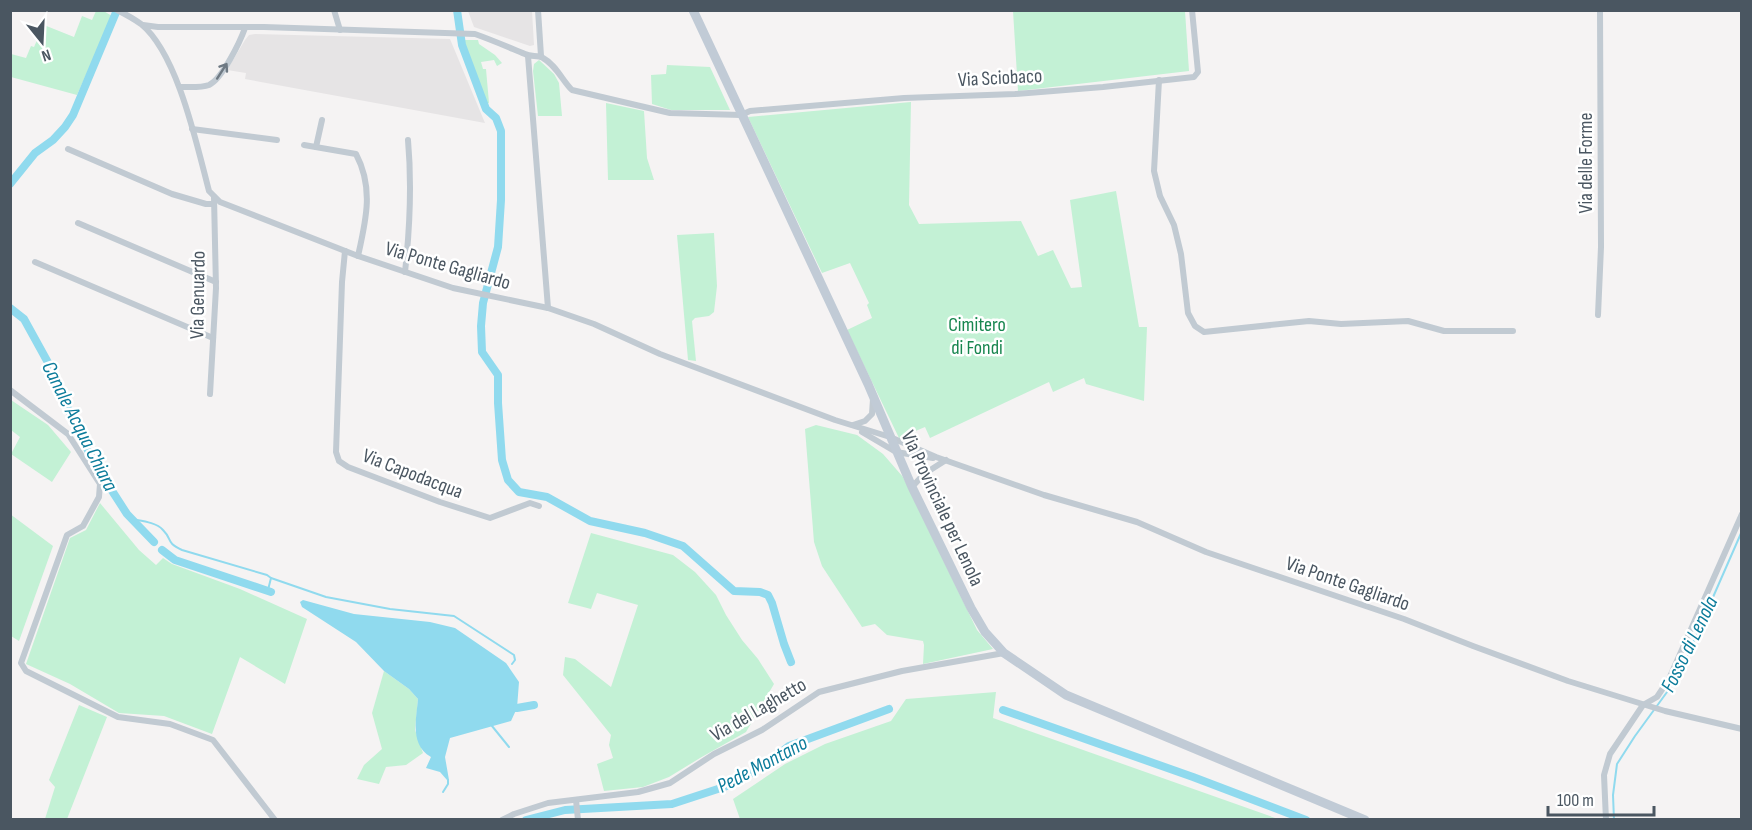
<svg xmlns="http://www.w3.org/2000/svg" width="1752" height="830" font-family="'Sofia Sans Condensed',sans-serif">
<rect width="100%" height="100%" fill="#f5f3f3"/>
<g fill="#e6e4e5">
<polygon points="468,11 532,11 534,45 530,46 474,27"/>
<polygon points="255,34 450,39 485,123 245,79 246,73 227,70 245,40 249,35"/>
</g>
<g fill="#c3f1d5">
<polygon points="102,10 112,16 77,95 11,77 11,54 26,58 31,46 34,47 44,25 74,37 82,16 92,20 96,11"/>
<polygon points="1013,11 1185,11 1189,71 1018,91"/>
<polygon points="463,40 478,40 479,44 495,55 502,63 497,66 494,60 481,62 483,69 486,69 489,103 486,104"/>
<polygon points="539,60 554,74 559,83 562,116 538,116 533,71 534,64"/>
<polygon points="667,65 710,67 730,110 671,110 652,104 651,75 666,74"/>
<polygon points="911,102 909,205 919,224 1021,221 1038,256 1053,250 1071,288 1082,287 1070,200 1116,191 1139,327 1147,327 1144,401 1086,384 1084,378 1053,392 1049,382 930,438 925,427 899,438 847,330 872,318 867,305 869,303 850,263 822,273 748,117"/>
<polygon points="606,103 644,111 647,158 654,180 608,180"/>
<polygon points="714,233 717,286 714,312 709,316 695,318 692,321 696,361 688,360 677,235"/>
<polygon points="11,400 48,425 71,452 52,482 11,454 20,437 11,430"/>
<polygon points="816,425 857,435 883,454 903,477 977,630 993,649 923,664 924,645 923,641 887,635 875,624 862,627 822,566 814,542 805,429"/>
<polygon points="100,503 139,550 156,565 163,558 172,564 240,589 307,619 285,684 240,657 212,734 164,716 119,713 70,684 26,664 70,538 86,530"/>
<polygon points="10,514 53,546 19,641 11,636"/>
<polygon points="591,533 673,555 695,572 716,595 726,615 742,640 758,659 774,684 746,732 700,758 669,777 643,787 604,791 597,764 613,758 609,745 611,735 563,675 565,657 575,659 611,687 638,605 597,593 591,609 568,603"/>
<polygon points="384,671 409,689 418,699 415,730 423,753 406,765 386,767 379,784 357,779 364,765 382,749 372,713"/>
<polygon points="996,692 993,718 1278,819 740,819 733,799 785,764 825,744 891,721 906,699"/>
<polygon points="79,705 107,717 67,819 45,819 55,787 49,780"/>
</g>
<path fill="#90daee" d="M303,600L354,614L430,622L455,628L506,663L519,682L517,708L511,721L450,738L445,757L449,780H447L440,772L426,768L431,757C410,745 416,720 418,699L409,689L384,671L356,642L302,607L300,602Z"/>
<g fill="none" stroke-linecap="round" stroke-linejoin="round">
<g stroke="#90daee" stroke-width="2">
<path d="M131,519C141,521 156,522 163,530C173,540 165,542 182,550L267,575L271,578L268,590"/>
<polyline points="271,578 326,597 390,609 454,616 514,655 515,660 512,664"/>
<polyline points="492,726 509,747"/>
<polyline points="443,792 448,784 448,780"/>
<polyline points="1614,820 1613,795 1617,764 1635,736 1678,677 1742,531"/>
</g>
<g stroke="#90daee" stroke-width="8">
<polyline points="457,10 462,45 486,109 496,118 501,131 501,200 498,247 483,303 481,326 482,352 498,375 498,403 502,460 508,480 519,492 547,497 590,521 645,533 683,546 734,591 760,592 768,595 772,603 784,644 791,662"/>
<polyline points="10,184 35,153 53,140 65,127 73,115 117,10"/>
<polyline points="10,308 24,319 51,368 73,421 96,466 127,514 154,542"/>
<polyline points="162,550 175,560 271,592"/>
<polyline points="517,708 534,705"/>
<polyline points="1003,710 1193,777 1306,820"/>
<polyline points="526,820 565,810 672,804 727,786 761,768 789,746 889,709"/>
</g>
<g stroke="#c1cad2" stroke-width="6">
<path d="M117,10C125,14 134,19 141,24C178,54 197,146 209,191L220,202L358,256L453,288L548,308L594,324L660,354L835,420L890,437L936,457L1044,495L1137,522L1206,552L1404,619L1473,646L1568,681L1665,711L1742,729"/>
<polyline points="334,10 340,30"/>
<polyline points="538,10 541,56"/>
<path d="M143,25L158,27H264L475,34C492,40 508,47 525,54C531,57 538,55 543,58C556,65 562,80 572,90L670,113L741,115L750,111L904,98L1015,94L1103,87L1194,77L1198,72L1192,10"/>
<polyline points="528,56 548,308"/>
<polyline points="1159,80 1154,171 1160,196 1174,225 1181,254 1188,313 1195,326 1204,332 1309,321 1341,324 1408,321 1444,331 1513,331"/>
<path d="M180,87C189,87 201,88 209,85C222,79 240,42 245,28"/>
<polyline points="192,129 277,140"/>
<path d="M304,145L356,154C374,188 366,220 358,256"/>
<polyline points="316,147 322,120"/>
<polyline points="68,149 172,194 206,204 214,204"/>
<polyline points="78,223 216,282"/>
<polyline points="345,251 342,282 336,452 339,461 348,467 440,502 490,518 530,503 539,506"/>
<polyline points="35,262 213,338"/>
<path d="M405,272C410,227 412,185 408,140"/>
<polyline points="1598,315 1601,247 1600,10"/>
<polyline points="10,390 68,434 100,484 99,497 83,526 67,535 21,663 26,671 118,717 170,724 213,740 275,820"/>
<polyline points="210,394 216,288 214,197"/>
<polyline points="853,425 865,421 872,414 873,399"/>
<polyline points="862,432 896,452 933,458"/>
<polyline points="912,487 924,474 946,460"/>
<polyline points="576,800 578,820"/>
<polyline points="502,820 514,814 548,803 638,792 670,783 714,754 762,730 819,692 902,671 1004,653"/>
<polyline points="1606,820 1604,775 1610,754 1643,705 1657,697 1669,679 1742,514"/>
</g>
<polyline stroke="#c1cbd6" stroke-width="9" points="693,10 868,384 912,487 971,608 985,632 1004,653 1066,695 1365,820"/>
</g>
<defs><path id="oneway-shaft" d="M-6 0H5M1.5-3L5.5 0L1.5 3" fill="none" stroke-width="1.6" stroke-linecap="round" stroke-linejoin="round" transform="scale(1.5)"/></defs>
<use stroke="#6e7983" href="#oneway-shaft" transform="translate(222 71) rotate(-57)"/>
<g text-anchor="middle" stroke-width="5" stroke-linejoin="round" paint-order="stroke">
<g font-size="20" fill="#4a5661" stroke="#fff">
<text transform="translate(1000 77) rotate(-3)" y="7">Via Sciobaco</text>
<text transform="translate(1585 163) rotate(-90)" y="7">Via delle Forme</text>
<text transform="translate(448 265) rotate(16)" y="7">Via Ponte Gagliardo</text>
<text transform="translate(197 295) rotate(-89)" y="7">Via Genuardo</text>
<text transform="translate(413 473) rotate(21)" y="7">Via Capodacqua</text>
<text transform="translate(943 508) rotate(65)" y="7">Via Provinciale per Lenola</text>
<text transform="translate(1348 583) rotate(19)" y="7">Via Ponte Gagliardo</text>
<text transform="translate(758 709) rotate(-30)" y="7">Via del Laghetto</text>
</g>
<g font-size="20" fill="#17864f" stroke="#fff">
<text x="977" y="331">Cimitero<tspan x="977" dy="23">di Fondi</tspan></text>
</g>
<g font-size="21" font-style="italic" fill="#0c7c9b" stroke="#fff">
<text transform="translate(80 426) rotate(63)" y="7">Canale Acqua Chiara</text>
<text transform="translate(1689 644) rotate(-64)" y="7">Fosso di Lenola</text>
<text transform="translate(762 764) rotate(-28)" y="7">Pede Montano</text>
</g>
</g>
<rect width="1752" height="830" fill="none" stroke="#4a5661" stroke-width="24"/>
<g transform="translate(42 42) rotate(162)" stroke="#ffffff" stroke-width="4.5" paint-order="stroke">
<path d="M0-4.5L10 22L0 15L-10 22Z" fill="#4a5661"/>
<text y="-9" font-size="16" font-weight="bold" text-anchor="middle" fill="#4a5661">N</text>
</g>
<path d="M1548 806v9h106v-9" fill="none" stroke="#4a5661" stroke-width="3"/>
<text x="1557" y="806" font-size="18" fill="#4a5661" stroke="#ffffff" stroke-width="4.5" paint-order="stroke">100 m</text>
</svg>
